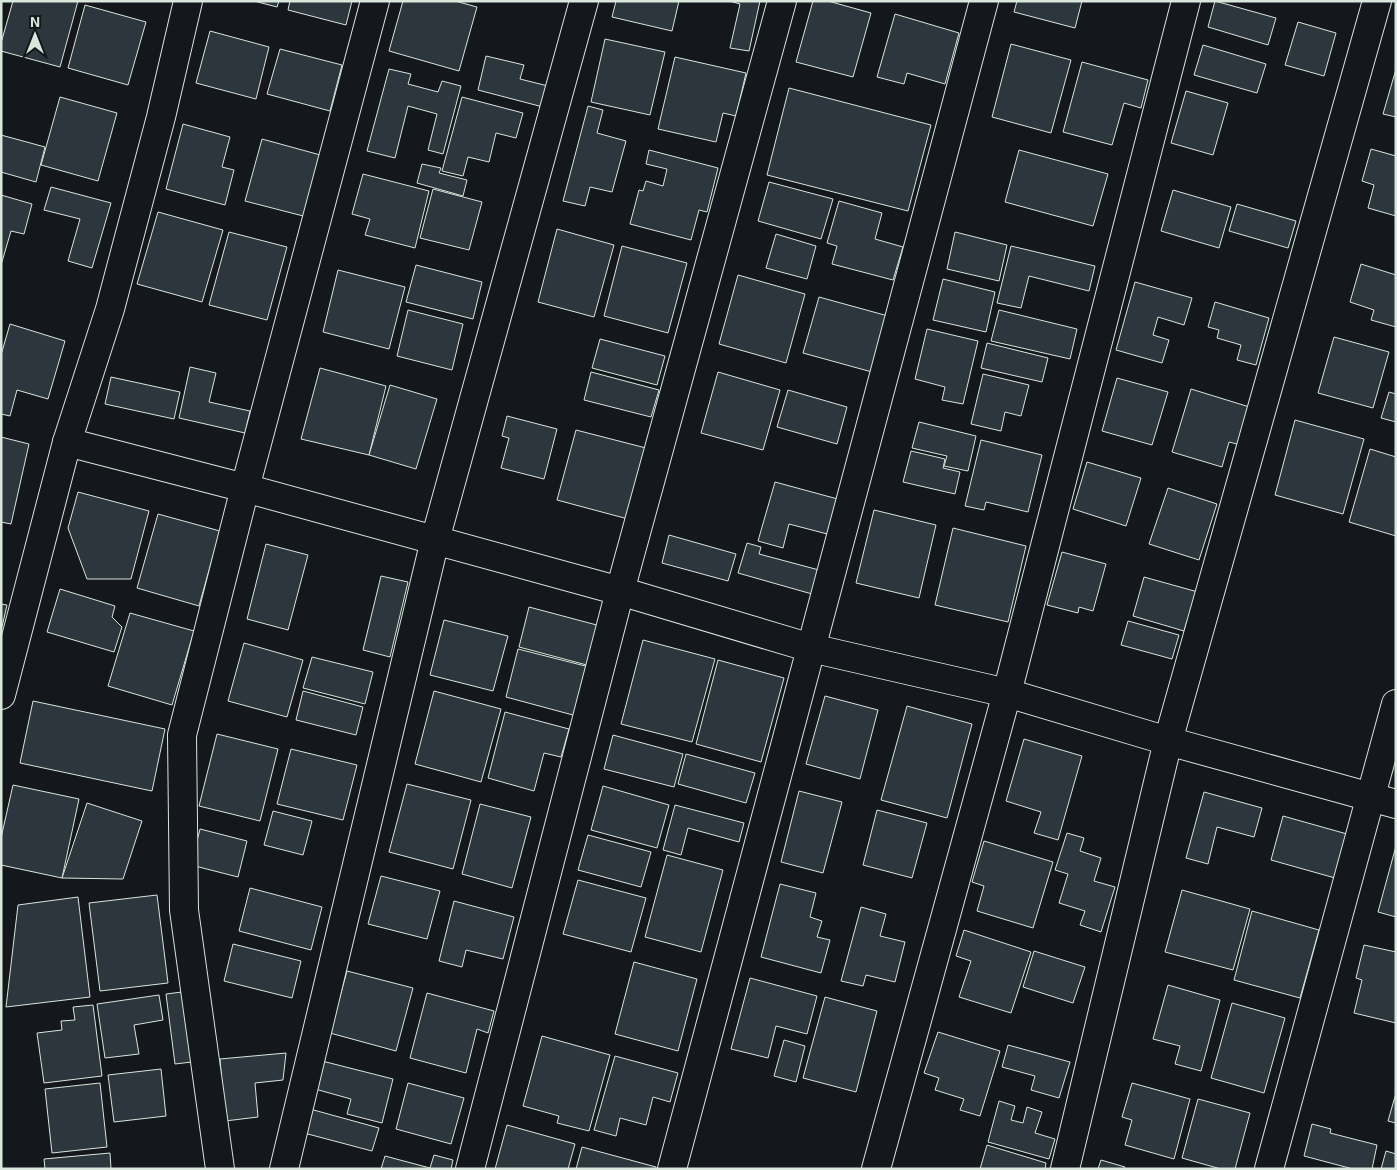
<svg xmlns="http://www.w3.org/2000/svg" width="1397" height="1170" font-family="'Exo 2',sans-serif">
<rect width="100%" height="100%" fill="#14181c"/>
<g fill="#2c363c" stroke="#d8e6dc">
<polygon points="13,1 78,1 60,67 1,51 1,43"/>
<polygon points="254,1 279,1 277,7"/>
<polygon points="290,1 352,1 346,25 288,10"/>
<polygon points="403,1 455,1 477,7 459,71 389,51"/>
<polygon points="616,1 679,1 672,31 612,17"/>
<polygon points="729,1 760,1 749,51 730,48 740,4"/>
<polygon points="813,1 828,1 871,13 853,77 796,62"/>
<polygon points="1017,1 1082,1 1075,28 1014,12"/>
<polygon points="1215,1 1276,18 1268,45 1208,27"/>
<polygon points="85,5 146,22 128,85 68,68"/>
<polygon points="895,14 959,33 945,84 907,73 904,84 877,77"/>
<polygon points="1298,22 1336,33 1324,76 1285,65"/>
<polygon points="210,31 269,47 256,99 196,83"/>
<polygon points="605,39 665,52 650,115 591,102"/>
<polygon points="1011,44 1071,60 1051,133 992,117"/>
<polygon points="1203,45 1266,64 1257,93 1194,75"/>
<polygon points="280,49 342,65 330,111 267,94"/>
<polygon points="486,56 524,65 520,79 548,86 543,107 478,90"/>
<polygon points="675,57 746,73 736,116 723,113 716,142 658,129"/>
<polygon points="1082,62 1148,80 1141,108 1124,103 1112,145 1063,132"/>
<polygon points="389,69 411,74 408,84 438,92 442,81 461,86 443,154 428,150 437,114 408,106 395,158 367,151"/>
<polygon points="1396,69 1396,117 1383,114"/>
<polygon points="789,88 931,125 908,211 767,175"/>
<polygon points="1186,91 1228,103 1213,155 1171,143"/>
<polygon points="60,97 117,113 98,181 41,165"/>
<polygon points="462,97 523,113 516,138 496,133 489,162 468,157 463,176 442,171"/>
<polygon points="588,106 603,110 597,133 626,141 612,192 590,187 585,206 563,201"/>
<polygon points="183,124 230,137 222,167 234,170 225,205 166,189"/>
<polygon points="1,135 45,147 36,182 1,172"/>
<polygon points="262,139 324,156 307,217 245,201"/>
<polygon points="1371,149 1396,156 1396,216 1368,208 1374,185 1362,181"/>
<polygon points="649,150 718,168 707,212 699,210 691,240 630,224 639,190 643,191 646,181 663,186 667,169 646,164"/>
<polygon points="1019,150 1108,174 1093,226 1005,202"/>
<polygon points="422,164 441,168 439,173 467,180 463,196 417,183"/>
<polygon points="363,174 429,191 415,248 365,235 370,219 352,214"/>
<polygon points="769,182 833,199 821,239 758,221"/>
<polygon points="51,187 111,203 92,268 68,261 80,219 44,210"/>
<polygon points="433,189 482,202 469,250 420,238"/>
<polygon points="1173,190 1231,207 1219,248 1161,231"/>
<polygon points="1,195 32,204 24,234 11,231 1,265"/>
<polygon points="839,201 882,213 875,239 903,247 893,280 832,264 837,246 827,243"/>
<polygon points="1237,204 1296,221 1288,248 1229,231"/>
<polygon points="158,212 223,230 202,302 137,284"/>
<polygon points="557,229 614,245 594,317 538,302"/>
<polygon points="229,232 287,247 267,320 209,305"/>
<polygon points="955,232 1007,245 999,281 947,269"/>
<polygon points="776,234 816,246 807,279 766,268"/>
<polygon points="622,246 687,263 668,333 604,316"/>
<polygon points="1011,246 1095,266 1089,291 1029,276 1021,308 997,303"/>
<polygon points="1361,264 1396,275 1396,327 1371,320 1374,310 1350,302"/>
<polygon points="416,265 482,282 473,319 406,302"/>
<polygon points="338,270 405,287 389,349 323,332"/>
<polygon points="738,275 805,294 786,363 719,344"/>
<polygon points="943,279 995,292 986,332 933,320"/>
<polygon points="1135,282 1192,298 1184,325 1158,317 1153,335 1169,340 1162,363 1116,350"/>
<polygon points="819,297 888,316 872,372 803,353"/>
<polygon points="1215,302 1269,318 1256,365 1237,360 1241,345 1217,338 1219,330 1208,327"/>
<polygon points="408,310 463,324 452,370 397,356"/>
<polygon points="999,310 1077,329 1070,359 991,341"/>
<polygon points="10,324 65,341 48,399 17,390 10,416 1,414 1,355"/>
<polygon points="927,329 978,341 963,404 942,400 945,387 915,379"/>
<polygon points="1334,337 1389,352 1373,408 1318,393"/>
<polygon points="600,339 665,356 657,385 592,368"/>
<polygon points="987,343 1048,358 1042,382 981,368"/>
<polygon points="190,367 216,373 209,402 250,411 245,433 179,418"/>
<polygon points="320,368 386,386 369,455 301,439"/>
<polygon points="591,372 659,390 651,417 584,400"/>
<polygon points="718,372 780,390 763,450 701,433"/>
<polygon points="983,374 1029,385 1021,416 1005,412 1001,431 971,424"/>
<polygon points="111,377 180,392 174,419 105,404"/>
<polygon points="1117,378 1168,392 1152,445 1102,431"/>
<polygon points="390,385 437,399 416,469 369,455"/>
<polygon points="1191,389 1256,409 1245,446 1229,442 1222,467 1172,452"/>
<polygon points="788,390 847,407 837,444 777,427"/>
<polygon points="1389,392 1396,394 1396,422 1381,418"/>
<polygon points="507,416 557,429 544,479 501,468 509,438 502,436"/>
<polygon points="1295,420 1364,439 1343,514 1275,495"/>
<polygon points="919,422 976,436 968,471 944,466 947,456 912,448"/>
<polygon points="576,430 646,448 628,519 557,500"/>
<polygon points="1,437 29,444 11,524 1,522"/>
<polygon points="981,440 1042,455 1028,512 986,502 984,510 965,506"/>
<polygon points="1370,449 1396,457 1396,536 1349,522"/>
<polygon points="911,451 945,459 943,468 960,472 955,494 903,482"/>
<polygon points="1087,462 1141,478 1126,526 1073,509"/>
<polygon points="775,482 845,501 835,536 789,524 783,548 758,541"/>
<polygon points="1168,488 1217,504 1199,560 1149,544"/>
<polygon points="78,492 149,511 131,579 87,579 68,528"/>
<polygon points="874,510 936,525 919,598 856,583"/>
<polygon points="158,514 220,531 199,606 137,588"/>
<polygon points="953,528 1026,546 1008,622 935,605"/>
<polygon points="669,535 736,554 728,581 662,563"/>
<polygon points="747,543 761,547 759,554 819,570 812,594 738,573"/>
<polygon points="266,544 308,555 288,630 247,619"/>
<polygon points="1062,552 1106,564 1093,611 1079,607 1078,613 1047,605"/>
<polygon points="381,576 408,582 390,657 363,650"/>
<polygon points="1144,577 1205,594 1196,624 1187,621 1184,631 1133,616"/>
<polygon points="60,589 115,606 112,617 122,627 114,652 47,632"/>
<polygon points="1,604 7,605 2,627 1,626"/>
<polygon points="529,607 608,628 598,668 519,647"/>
<polygon points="130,613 194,631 172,705 108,686"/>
<polygon points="444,620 508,636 493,691 430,675"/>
<polygon points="1128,621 1179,635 1172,659 1121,645"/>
<polygon points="643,640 715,659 692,742 621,724"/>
<polygon points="244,643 303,660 287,717 228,701"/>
<polygon points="518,649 597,669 584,718 506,697"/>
<polygon points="312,657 373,672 365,704 303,688"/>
<polygon points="718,660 784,678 761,762 696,744"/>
<polygon points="303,691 363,707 356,735 296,720"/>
<polygon points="434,691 501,709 481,782 415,764"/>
<polygon points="825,696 878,710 860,779 806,764"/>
<polygon points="33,701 165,729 152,791 20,763"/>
<polygon points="907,706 972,724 947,818 881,800"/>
<polygon points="505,712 569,729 561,757 544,753 534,791 488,778"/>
<polygon points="217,734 278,749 260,821 199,806"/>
<polygon points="613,735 683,754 674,787 604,769"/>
<polygon points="1024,739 1082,756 1058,840 1034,833 1041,812 1006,801"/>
<polygon points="291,749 357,765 343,820 277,804"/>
<polygon points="686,754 755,773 746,803 678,784"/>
<polygon points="407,784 471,800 453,869 389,852"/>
<polygon points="13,785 79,799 62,878 1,865 1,838"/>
<polygon points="603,786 669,805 657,848 591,830"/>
<polygon points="799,791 842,802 823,873 781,862"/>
<polygon points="1204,792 1262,808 1254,837 1217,827 1208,864 1186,858"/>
<polygon points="87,803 142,821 123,879 62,878"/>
<polygon points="480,804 531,817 512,888 462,874"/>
<polygon points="675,805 744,823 739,842 688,828 681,855 663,850"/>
<polygon points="877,810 927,823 912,878 863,865"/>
<polygon points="273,811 312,821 303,855 264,845"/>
<polygon points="1283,816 1347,834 1335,878 1271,860"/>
<polygon points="200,829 247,841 238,877 191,865"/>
<polygon points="1067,833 1084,838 1080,851 1101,858 1094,881 1115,887 1101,932 1080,925 1085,911 1059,903 1068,874 1055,870"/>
<polygon points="588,835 651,852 641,887 578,870"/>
<polygon points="984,841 1053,862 1033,928 977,911 984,886 972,882"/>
<polygon points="1396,846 1396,917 1378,912"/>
<polygon points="667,855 723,870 701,952 645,937"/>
<polygon points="381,876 440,891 427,939 368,924"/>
<polygon points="578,880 646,898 631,952 563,934"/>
<polygon points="780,884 816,893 810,917 822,921 817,937 830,940 821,973 761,957"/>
<polygon points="250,888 322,907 311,950 239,931"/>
<polygon points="1182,890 1250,909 1233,970 1165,952"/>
<polygon points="157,895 168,983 100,991 89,903"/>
<polygon points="78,897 90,997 6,1007 18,905"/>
<polygon points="454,901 514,917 503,959 466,950 462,967 439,961"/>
<polygon points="861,907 886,914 880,936 905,942 895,982 866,975 863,986 841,981"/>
<polygon points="1252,911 1319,930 1300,998 1234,980"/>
<polygon points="964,930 1031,952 1011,1013 959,997 971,961 956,956"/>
<polygon points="233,944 301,961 292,998 224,981"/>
<polygon points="1364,945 1396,952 1396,1023 1354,1013 1362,980 1356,978"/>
<polygon points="1034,951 1085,967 1073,1003 1023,987"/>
<polygon points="634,962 697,979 678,1051 615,1034"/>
<polygon points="347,971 413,988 396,1051 330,1033"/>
<polygon points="750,978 817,996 807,1034 776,1026 768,1058 731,1049"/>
<polygon points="1168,985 1220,1000 1201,1071 1175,1064 1180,1046 1153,1039"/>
<polygon points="190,991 200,1061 175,1064 166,994"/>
<polygon points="427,993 494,1011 488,1033 477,1029 466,1073 410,1058"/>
<polygon points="159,995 163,1020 134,1025 139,1054 105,1058 97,1004"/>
<polygon points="825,997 877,1011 856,1092 803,1078"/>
<polygon points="1232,1003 1285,1018 1264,1093 1211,1078"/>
<polygon points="93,1005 102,1076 44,1083 37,1033 62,1030 61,1021 75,1020 73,1007"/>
<polygon points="938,1032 1000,1051 980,1116 960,1110 964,1099 935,1090 939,1078 924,1073"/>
<polygon points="542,1036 610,1055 589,1131 557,1123 559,1116 523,1106"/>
<polygon points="784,1040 805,1046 796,1082 774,1076"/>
<polygon points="1008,1045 1070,1062 1059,1098 1031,1090 1035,1076 1002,1067"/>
<polygon points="286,1053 283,1080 255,1083 258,1117 225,1121 220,1059"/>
<polygon points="615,1056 678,1073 670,1102 653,1097 646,1125 620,1118 616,1136 594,1130"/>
<polygon points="322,1061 393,1079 382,1123 347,1114 351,1099 315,1089"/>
<polygon points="161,1069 166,1116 114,1122 108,1075"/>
<polygon points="100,1083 107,1147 52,1153 45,1089"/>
<polygon points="408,1083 464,1098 451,1144 396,1129"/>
<polygon points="1132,1083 1190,1099 1174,1159 1125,1145 1132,1120 1122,1117"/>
<polygon points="1396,1093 1396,1123 1388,1121"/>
<polygon points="1198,1099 1250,1113 1235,1169 1221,1169 1182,1158"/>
<polygon points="999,1101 1015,1106 1011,1120 1023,1123 1027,1107 1042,1112 1035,1133 1055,1139 1049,1159 988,1142"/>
<polygon points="310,1109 379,1128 372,1151 304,1133"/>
<polygon points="1312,1124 1331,1129 1330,1133 1377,1145 1372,1169 1353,1169 1304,1156"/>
<polygon points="507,1125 575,1144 568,1169 495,1169"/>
<polygon points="987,1145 1046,1163 1045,1169 980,1169"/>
<polygon points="582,1147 656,1167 656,1169 576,1169"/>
<polygon points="1386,1151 1396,1154 1396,1169 1381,1169"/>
<polygon points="110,1153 111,1169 45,1169 44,1159"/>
<polygon points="434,1155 453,1160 451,1169 381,1169 385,1156 430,1168"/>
<polygon points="1101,1160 1125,1167 1124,1169 1098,1169"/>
</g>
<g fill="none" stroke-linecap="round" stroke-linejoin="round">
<g stroke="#d8e6dc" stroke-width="30">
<g id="street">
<polyline points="67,442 245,488 620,591 811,648 1007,693 1168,741 1396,804"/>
<polyline points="1,695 67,442 110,309 161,117 188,1"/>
<polyline points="220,1169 184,910 182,735 245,488 375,1"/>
<polyline points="284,1169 435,540 584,1"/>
<polyline points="470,1169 620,591 782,1"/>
<polyline points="672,1169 984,1"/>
<polyline points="876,1169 1007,693 1186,1"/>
<polyline points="1065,1169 1168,741 1377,1"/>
<polyline points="1269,1169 1396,704"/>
</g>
</g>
<use href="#street" stroke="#14181c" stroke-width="28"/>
</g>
<rect width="1397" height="1170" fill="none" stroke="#d8e6dc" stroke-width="5"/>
<g transform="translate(35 35)" stroke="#14181c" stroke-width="4" paint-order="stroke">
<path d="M0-4L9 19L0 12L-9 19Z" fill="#d8e6dc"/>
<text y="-8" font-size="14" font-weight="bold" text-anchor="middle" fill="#d8e6dc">N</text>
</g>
</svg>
